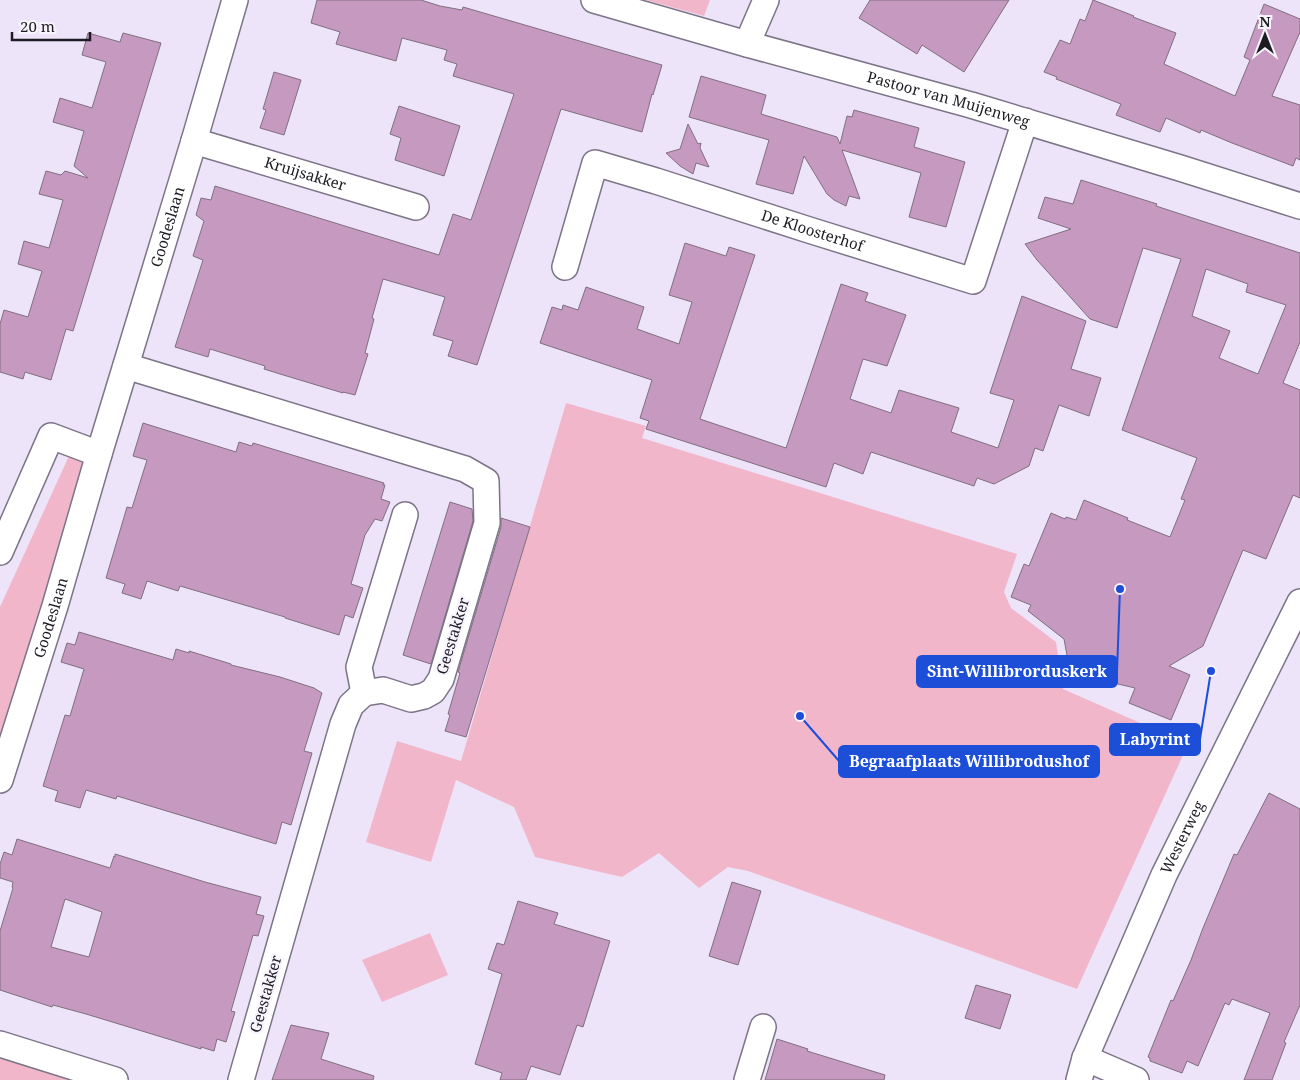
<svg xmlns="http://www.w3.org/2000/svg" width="1300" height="1080" font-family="'Noto Serif',serif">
<rect width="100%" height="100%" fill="#ede4f9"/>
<g fill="#f2b6cb">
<polygon points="646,0 710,0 704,16"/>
<polygon points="566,403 646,426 642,438 1017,554 1004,592 1011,608 1056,642 1063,689 1188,744 1077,989 748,871 728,867 699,888 659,853 622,877 535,857 514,807 456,780 431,862 366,842 397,741 461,761"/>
<polygon points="69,456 86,462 0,746 0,607"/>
<polygon points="430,933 448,975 382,1002 362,960"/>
<polygon points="0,1059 75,1080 0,1080"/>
</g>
<g fill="#c699c0" stroke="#806f7e" fill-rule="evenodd">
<polygon points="317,0 421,0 440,6 462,10 463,7 662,65 653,95 652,94 642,132 561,109 477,365 448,356 453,341 433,335 445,297 383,279 372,318 374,319 365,353 368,354 355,395 343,392 343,393 280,374 264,369 265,366 210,349 208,357 175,347 203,260 193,256 204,221 196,215 201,198 211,200 215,186 439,255 453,214 471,220 514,94 453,76 457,64 444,60 447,50 402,38 396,61 336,44 340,32 311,23"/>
<polygon points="870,0 1009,0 964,72 922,45 917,54 859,18"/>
<polygon points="1093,0 1134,16 1133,17 1176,33 1164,64 1235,96 1250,60 1244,57 1264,4 1300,19 1300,32 1272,96 1300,105 1300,160 1296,158 1293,166 1232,143 1201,130 1200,133 1166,118 1160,132 1116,115 1121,104 1056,79 1057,77 1044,72 1060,40 1070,44 1080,19 1085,21"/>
<polygon points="88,33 120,42 123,33 161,43 73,331 66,329 51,380 25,372 23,379 0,372 0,324 4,310 28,317 42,271 18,264 24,241 49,248 63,200 39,194 46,171 61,175 65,171 88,178 74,166 84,131 53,122 60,98 92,108 106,62 82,55"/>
<polygon points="274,72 301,80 284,135 260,128 266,110 263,109"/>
<polygon points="701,76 766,95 761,114 837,137 840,144 847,116 852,117 854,110 919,128 914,147 965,162 946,227 909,217 921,173 842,150 860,199 849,196 846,206 834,200 827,194 804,156 793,194 756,184 769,140 689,117"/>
<polygon points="399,106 460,126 444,176 395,160 401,138 390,134"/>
<polygon points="688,124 698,144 701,143 700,148 709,167 696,163 693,174 680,166 666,153 680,149"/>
<path d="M1081,180L1157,204L1156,206L1300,253V342L1283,383L1300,390V498L1293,495L1266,559L1243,550L1203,646L1169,666L1190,675L1171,720L1129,703L1135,688L1101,680H1085L1072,682L1064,639L1028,611L1031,605L1011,597L1024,564L1029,566L1051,513L1065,519L1066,517L1076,520L1084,500L1128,518L1127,520L1170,537L1185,500L1181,499L1197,458L1122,430L1181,259L1143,248L1117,328L1090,319L1037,260L1025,244L1071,229L1038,218L1045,197L1073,204ZM1206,269L1248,284L1246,292L1286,305L1258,374L1219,358L1230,331L1192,316Z"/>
<polygon points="685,243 726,256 729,247 755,255 700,419 786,448 841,284 868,293 865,301 906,315 887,366 863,359 850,399 891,413 899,390 959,408 951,432 998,448 1014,400 990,393 1022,296 1086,321 1071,369 1101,378 1089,416 1059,405 1043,451 1035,448 1029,466 994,484 977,478 974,486 871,452 863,474 834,463 826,487 646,429 649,421 640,418 652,380 540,343 552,307 562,310 563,305 578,310 586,287 644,307 637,329 679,344 692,302 669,295"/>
<polygon points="143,423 236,452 239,442 252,446 253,443 384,483 383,485 385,485 381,499 390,502 382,521 375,519 365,535 351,584 363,588 353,618 345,615 339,635 285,618 285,617 180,586 178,591 147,581 141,599 122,593 125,584 106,578 127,507 132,508 147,460 133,456"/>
<polygon points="450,502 472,509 473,521 431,664 403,655"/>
<polygon points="501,518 530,527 466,737 445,731 450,715 448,714 460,673 458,672 501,527"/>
<polygon points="79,632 173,660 176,649 189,653 189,651 231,664 231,665 280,677 314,688 322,693 304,751 312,753 291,825 282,822 276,844 117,796 116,799 86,790 80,808 55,801 58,791 43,786 65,715 70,716 84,669 61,662 67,643 75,645"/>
<polygon points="1269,793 1300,809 1300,1005 1284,1042 1286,1043 1272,1080 1244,1080 1270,1013 1232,999 1229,1005 1225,1003 1198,1066 1187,1061 1182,1073 1150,1061 1150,1058 1148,1057 1171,1000 1173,1001 1191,960 1203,928 1234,854 1237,855"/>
<path d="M17,839L110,868L114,856L115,857V854L205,882L261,897L256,914L264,916L258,936L253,935L231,1011L235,1012L226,1042L217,1039L214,1051L201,1047V1049L86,1014L53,1005L52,1007L0,990V931L13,888L12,887L13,882L0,878V864L4,852L12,855ZM65,899L102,912L89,957L51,947Z"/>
<polygon points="732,882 761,891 738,965 709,956"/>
<polygon points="518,901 558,913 554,924 610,941 583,1027 577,1025 560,1075 531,1066 526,1080 500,1080 502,1073 475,1064 502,974 488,969 497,943 504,945"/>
<polygon points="976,985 1011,995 1000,1029 965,1018"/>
<polygon points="291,1025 329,1033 321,1059 374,1076 373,1080 272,1080"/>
<polygon points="777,1039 808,1049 807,1051 885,1075 884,1080 765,1080"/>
</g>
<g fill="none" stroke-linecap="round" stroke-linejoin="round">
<g stroke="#7d7487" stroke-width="28">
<g id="minor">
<path id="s1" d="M594,0L747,44L971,105L1180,168L1300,206"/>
<polyline points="747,44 766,0"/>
<path id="s2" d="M194,141L416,207"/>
<path id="s3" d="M565,267L595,163L656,181L809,230L973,281L1025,121"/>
<polyline points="126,366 465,469 486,481 487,523 441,679 433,691 424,696 411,699 383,690 364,693 351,705 343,724 241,1080"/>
<polyline points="0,552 51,436 99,454"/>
<polyline points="364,693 359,667 405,515"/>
<path id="s4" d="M0,780L55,606L99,454L194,141L235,0"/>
<polyline points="0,1044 115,1080"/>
<polyline points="1085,1058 1136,1080"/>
<polyline points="747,1080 763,1027"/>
<path id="s5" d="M1079,1080L1085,1058L1164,875L1300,602"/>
</g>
</g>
<use href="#minor" stroke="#fff" stroke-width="25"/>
</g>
<g text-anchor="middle" stroke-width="4.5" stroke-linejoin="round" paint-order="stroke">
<g font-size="15" fill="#1f1b23" stroke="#f8f4fd">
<text dy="5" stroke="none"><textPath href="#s1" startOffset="368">Pastoor van Muijenweg</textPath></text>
<text dy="5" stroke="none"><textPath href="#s2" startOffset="116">Kruijsakker</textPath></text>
<text dy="5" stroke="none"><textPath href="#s4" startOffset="578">Goodeslaan</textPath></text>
<text dy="5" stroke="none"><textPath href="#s3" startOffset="336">De Kloosterhof</textPath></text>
<text dy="5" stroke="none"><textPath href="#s4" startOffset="170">Goodeslaan</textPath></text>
<text transform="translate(453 636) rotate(-73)" y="5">Geestakker</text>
<text dy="5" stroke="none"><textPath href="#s5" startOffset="264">Westerweg</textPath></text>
<text transform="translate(266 994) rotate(-74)" y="5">Geestakker</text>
</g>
</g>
<path fill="none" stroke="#1d4ed8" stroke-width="2" d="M1120 589L1117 672M1211 671L1200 739M800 716L839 761"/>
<g fill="#1d4ed8" stroke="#f8f4fd" stroke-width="2">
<circle cx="1120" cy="589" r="5"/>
<circle cx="1211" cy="671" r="5"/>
<circle cx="800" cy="716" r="5"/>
</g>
<g fill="#1d4ed8" stroke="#1d4ed8" stroke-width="2">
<rect x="917" y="656" width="200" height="31" rx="5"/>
<rect x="1110" y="724" width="90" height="31" rx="5"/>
<rect x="839" y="746" width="260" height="31" rx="5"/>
</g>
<g font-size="16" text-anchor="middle" font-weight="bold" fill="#fff">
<text x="1017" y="677">Sint-Willibrorduskerk</text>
<text x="1155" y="745">Labyrint</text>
<text x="969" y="767">Begraafplaats Willibrodushof</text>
</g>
<g transform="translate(1265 35)" stroke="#f8f4fd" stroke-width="4" paint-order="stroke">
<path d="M0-4L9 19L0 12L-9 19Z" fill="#1f1b23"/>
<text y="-8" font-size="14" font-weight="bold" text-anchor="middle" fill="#1f1b23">N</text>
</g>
<path d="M12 32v8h78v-8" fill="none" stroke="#1f1b23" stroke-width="2.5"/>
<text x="20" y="32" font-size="15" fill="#1f1b23" stroke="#f8f4fd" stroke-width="4" paint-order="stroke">20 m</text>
</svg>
